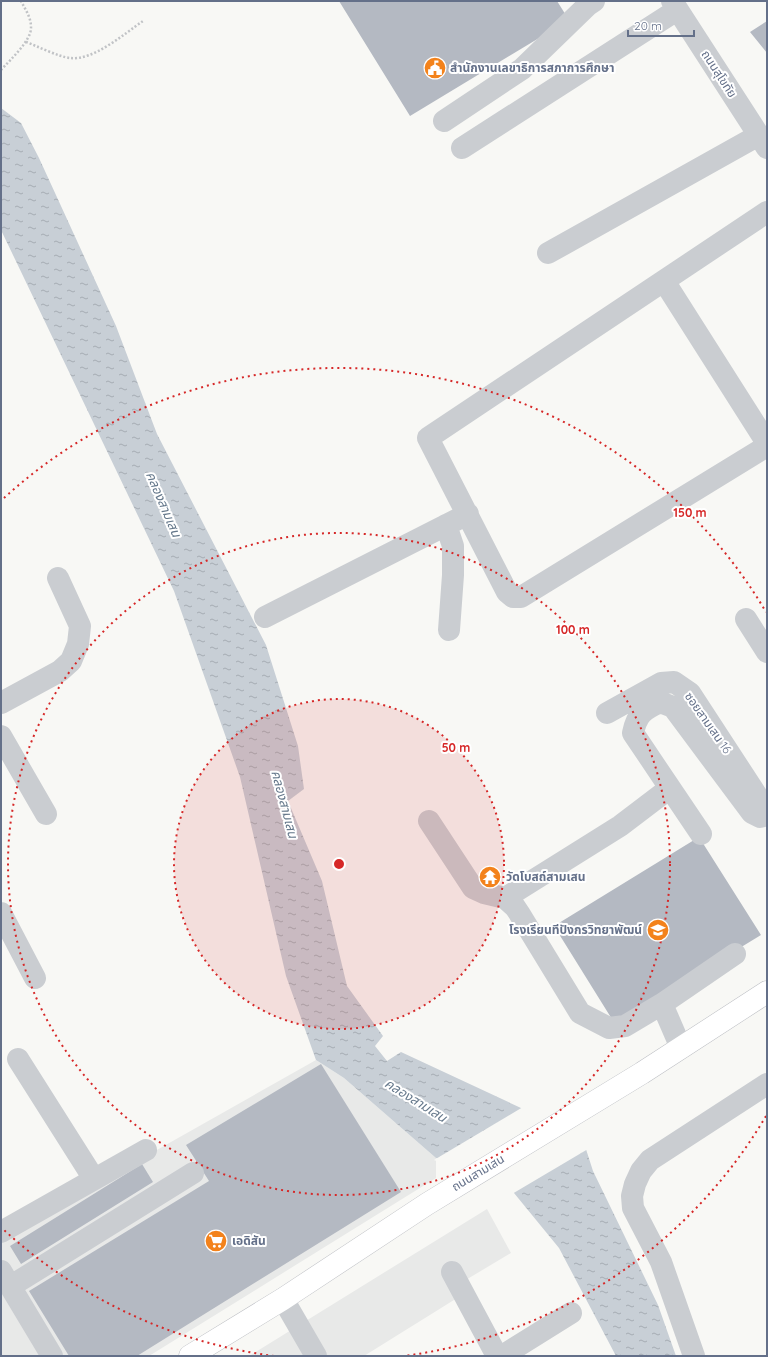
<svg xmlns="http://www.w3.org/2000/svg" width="768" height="1357" font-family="Quicksand,'Noto Sans Thai',sans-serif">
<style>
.built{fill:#e8e9e8}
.water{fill:url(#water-ripples)}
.pier{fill:#f8f8f5}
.building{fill:#b4b9c2}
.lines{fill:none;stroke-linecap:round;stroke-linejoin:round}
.major-casing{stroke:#bdbfc4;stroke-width:23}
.path{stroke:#c1c3c6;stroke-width:2.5;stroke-dasharray:2 2;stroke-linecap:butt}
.minor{stroke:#cacdd1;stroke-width:22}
.major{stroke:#fff;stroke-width:22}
.ring{fill:none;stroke:#d62828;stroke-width:2;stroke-dasharray:2 4}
.labels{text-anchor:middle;stroke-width:4;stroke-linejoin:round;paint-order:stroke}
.poi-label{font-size:12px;font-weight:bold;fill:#647089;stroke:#fff;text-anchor:start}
.street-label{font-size:12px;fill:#647089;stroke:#fff}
.water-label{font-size:13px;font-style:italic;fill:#65788b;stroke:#fff}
.centre{fill:#d62828;stroke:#fff;stroke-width:2}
.ring-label{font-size:12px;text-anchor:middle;font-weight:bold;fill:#d62828;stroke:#fff;stroke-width:4;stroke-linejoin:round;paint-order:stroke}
</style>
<defs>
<pattern id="water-ripples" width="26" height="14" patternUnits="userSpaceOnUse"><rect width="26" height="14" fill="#c8cfd6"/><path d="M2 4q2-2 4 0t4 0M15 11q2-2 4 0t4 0" fill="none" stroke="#a6acb3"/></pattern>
</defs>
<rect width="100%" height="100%" fill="#f8f8f5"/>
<path class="built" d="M316,1060l28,18 92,80v20l-287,178h-148v-118z
M487,1209l24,44 -47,28 6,9 -106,66h-115z"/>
<path class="water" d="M1,108l20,15 18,35 77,168 41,108 109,211 32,101 6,43 -16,12 34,80 25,105 36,50 -8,10 12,15 14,-9 120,56 63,35 9,28 65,134 18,51h-60l-57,-108 -45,-55 -78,-35 -92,-80 -28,-18 -30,-84 -46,-199 -66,-186 -173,-361z"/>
<path class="pier" d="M523,1107l62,34 3,8 -76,45 -78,-34z"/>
<path class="building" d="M339,1h218l12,19 -159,96z
M767,21v32l-17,-21z
M699,837l62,98 -146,89 -61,-98z
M321,1064l80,128 -264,164h-68l-40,-65 180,-110 -23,-36z
M142,1164l11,18 -132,82 -11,-18z"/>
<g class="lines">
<g class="major-casing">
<path id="major" d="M190,1356l93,-57 144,-95 215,-131 125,-81"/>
</g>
<path class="path" d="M26,42c11,4 33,15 44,16 23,3 54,-24 73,-37
M1,70c9,-10 31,-30 30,-43 0,-10 -6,-18 -10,-26"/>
<path class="minor" d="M672,1l95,147
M444,121l78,-52 66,-64 6,-4
M462,148l215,-138
M767,212l-339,226 79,154 6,5h8l246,-151
M548,253l211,-118
M664,281l103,162
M446,525l7,21v29l-4,55
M265,617l203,-103
M746,619l21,33
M1,703l59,-32 11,-10 7,-17 2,-18 -22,-48
M607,713l54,-30 13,-1 16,11 77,118
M1,736l45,78
M670,788l31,46
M429,821l44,67 11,5 21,5 10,9 4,6 61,100 29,15 16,-2 37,-22 19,44
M505,898l115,-72 50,-38 -37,-55c4,-19 10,-23 27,-31l13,5 79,106 8,4 7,-2
M1,913l34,65
M662,1004l73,-50
M18,1059l76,120
M1,1232l145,-82
M1,1271l51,85
M452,1272l45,84
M11,1286l182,-113
M283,1299l33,57
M502,1356l69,-43
M694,1356l-33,-94 -28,-54 -1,-12 3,-12 6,-13 9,-11 117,-76"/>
<use href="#major" class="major"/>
</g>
<circle cx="339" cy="864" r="165" fill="#d62828" fill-opacity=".12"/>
<g class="ring">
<circle cx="339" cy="864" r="165"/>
<circle cx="339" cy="864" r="331"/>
<path d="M766 1116A496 496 0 0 1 404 1356M274 1356A496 496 0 0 1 4 1230M4 498A496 496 0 0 1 766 612"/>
</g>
<defs>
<g id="civic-disc" transform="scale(1.15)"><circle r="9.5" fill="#f3821b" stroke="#fff"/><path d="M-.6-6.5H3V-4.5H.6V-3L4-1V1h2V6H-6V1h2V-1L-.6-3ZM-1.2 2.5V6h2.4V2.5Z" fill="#fff"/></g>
<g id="temple-disc" transform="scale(1.15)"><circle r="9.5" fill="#f3821b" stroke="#fff"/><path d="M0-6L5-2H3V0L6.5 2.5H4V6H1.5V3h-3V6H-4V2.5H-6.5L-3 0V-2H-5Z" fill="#fff"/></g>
<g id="school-disc" transform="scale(1.15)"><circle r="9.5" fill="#f3821b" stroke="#fff"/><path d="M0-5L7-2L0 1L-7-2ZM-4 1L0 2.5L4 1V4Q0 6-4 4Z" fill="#fff"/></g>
<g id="supermarket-disc" transform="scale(1.15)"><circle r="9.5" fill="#f3821b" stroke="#fff"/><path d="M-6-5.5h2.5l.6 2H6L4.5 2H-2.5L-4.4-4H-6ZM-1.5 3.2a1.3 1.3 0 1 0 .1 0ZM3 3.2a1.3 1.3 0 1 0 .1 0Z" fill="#fff"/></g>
</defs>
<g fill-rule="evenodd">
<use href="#civic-disc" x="435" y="68"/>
<use href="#temple-disc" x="490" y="877"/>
<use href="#school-disc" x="658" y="930"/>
<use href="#supermarket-disc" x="216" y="1241"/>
</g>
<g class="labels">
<g class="poi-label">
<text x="450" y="72">สำนักงานเลขาธิการสภาการศึกษา</text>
<text x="506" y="881">วัดโบสถ์สามเสน</text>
<text x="642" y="934" text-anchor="end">โรงเรียนทีปังกรวิทยาพัฒน์</text>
<text x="232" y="1245">เอดิสัน</text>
</g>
<g class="street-label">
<text transform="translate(719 74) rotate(57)" y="4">ถนนสุโขทัย</text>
<text transform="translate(708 723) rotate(55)" y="4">ซอยสามเสน 16</text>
<text transform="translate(478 1173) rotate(-31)" y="4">ถนนสามเสน</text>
</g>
<g class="water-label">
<text transform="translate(164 504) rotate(67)" y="5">คลองสามเสน</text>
<text transform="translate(285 804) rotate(75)" y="5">คลองสามเสน</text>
<text transform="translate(416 1100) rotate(32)" y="5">คลองสามเสน</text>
</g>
</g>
<circle cx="339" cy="864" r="6" class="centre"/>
<g class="ring-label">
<text x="690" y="517">150 m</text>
<text x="573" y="634">100 m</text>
<text x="456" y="752">50 m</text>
</g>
<rect width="768" height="1357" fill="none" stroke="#647089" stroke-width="4"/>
<path d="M628 30v6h66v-6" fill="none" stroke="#647089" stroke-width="2"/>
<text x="634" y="30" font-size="12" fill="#647089" stroke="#ffffff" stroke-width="3" paint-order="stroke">20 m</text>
</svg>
